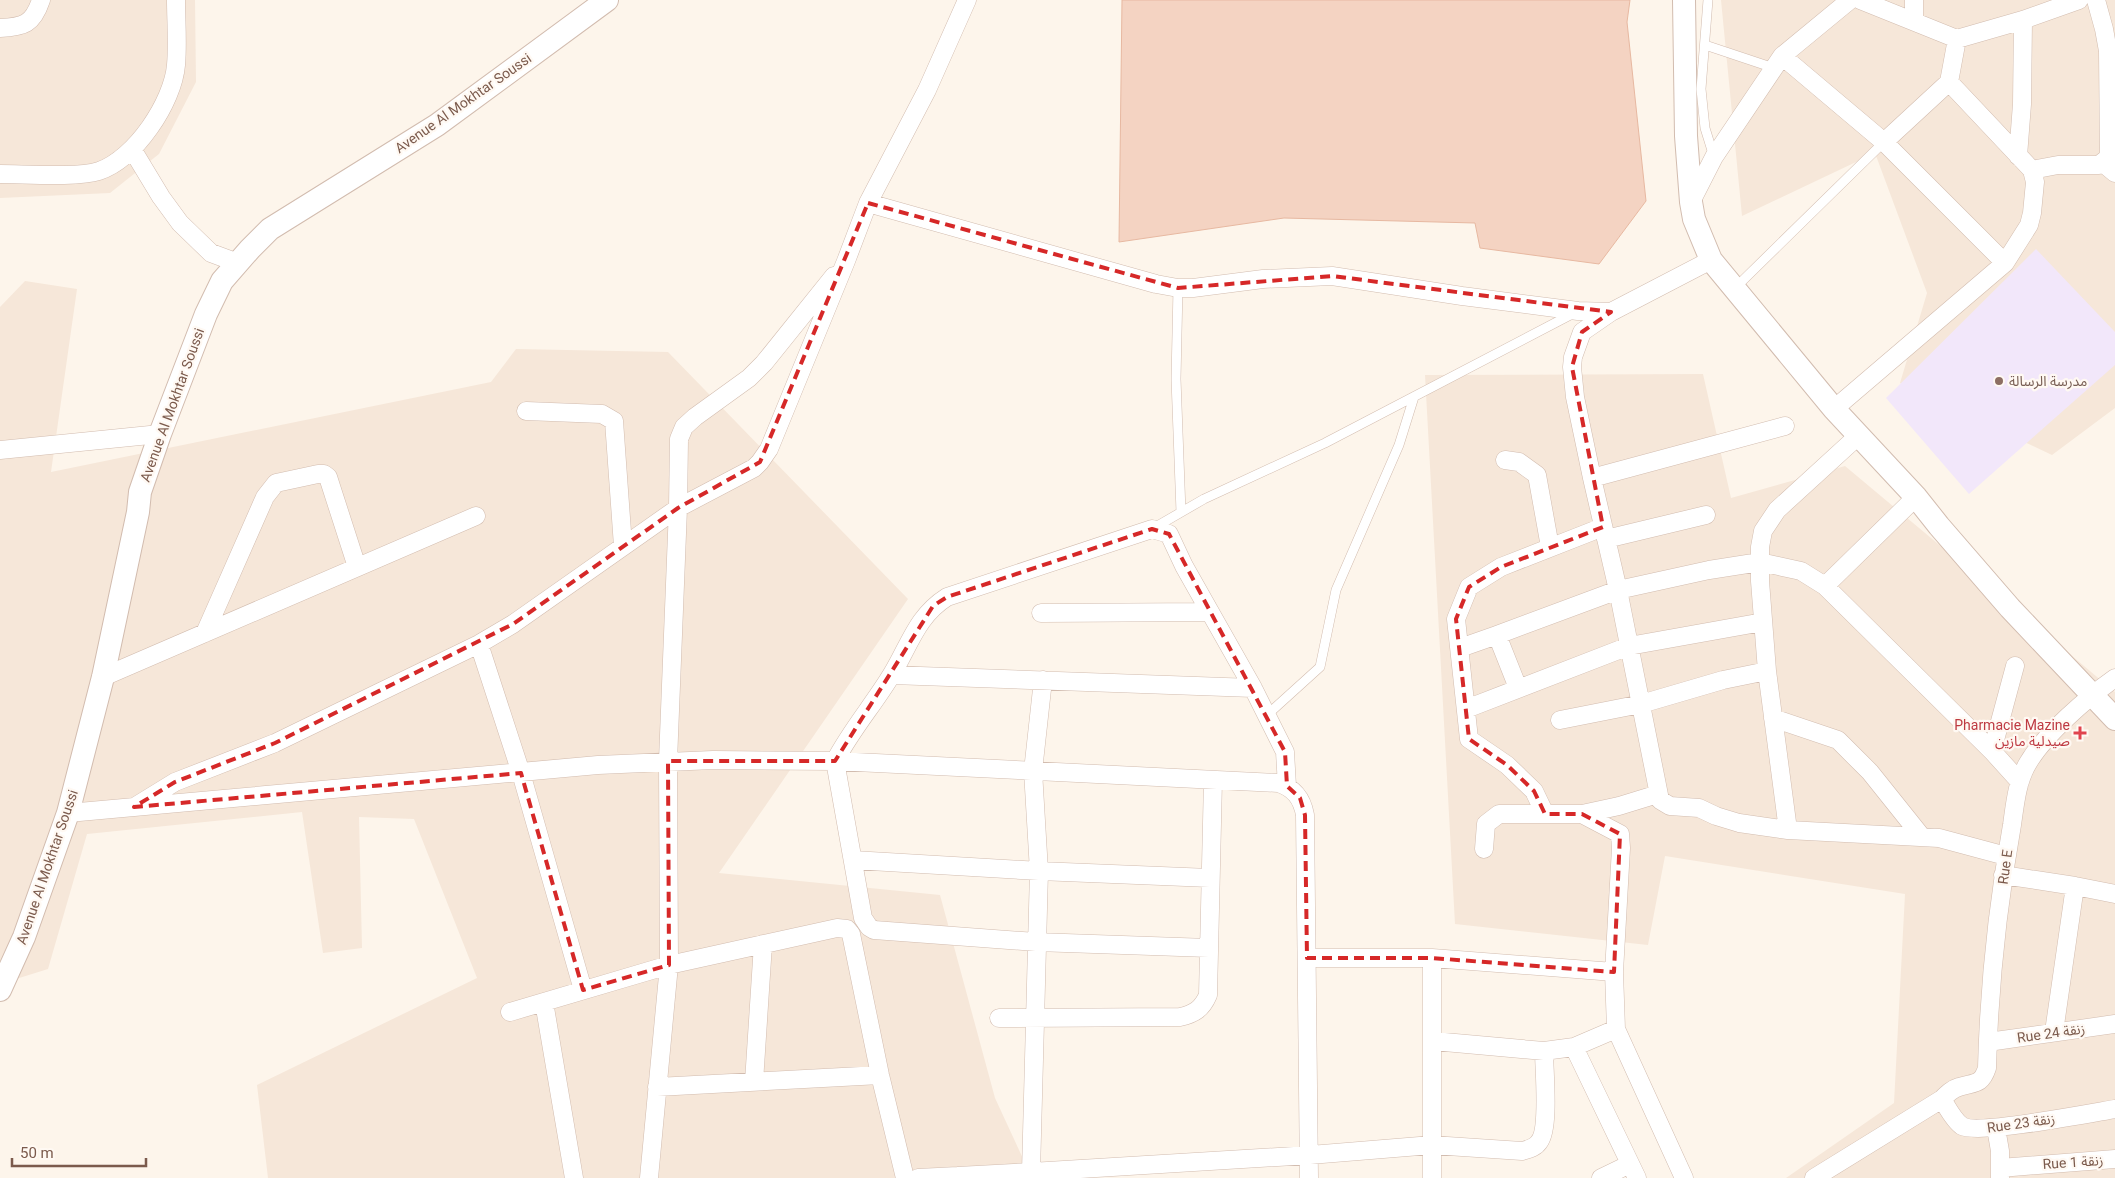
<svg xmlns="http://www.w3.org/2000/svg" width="2115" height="1178" font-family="Roboto,'Noto Sans Arabic',sans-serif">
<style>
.residential{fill:#f6e7d9}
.education{fill:#f2e7fa}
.building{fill:#f4d3c2;stroke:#e7b8a1}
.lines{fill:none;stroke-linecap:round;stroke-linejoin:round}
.service-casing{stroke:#d2bcaf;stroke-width:10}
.minor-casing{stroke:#d2bcaf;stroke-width:19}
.tertiary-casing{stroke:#d2bcaf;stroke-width:24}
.service{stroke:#fff;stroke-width:9}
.minor{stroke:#fff;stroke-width:18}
.tertiary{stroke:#fff;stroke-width:22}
.marked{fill:none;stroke:#d62828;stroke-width:4;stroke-dasharray:10 6;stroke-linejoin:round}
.education-dot{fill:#8d6e63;stroke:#fff9f3;stroke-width:2}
.health-dot{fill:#e0444e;stroke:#fff9f3;stroke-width:2}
.labels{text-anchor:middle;stroke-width:4.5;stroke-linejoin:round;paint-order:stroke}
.street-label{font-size:14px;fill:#7b5a4c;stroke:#fff9f3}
.education-label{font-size:14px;fill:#785e54;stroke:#fff9f3;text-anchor:start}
.health-label{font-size:14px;fill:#be3a42;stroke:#fff9f3;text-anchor:end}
</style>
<rect width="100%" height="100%" fill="#fdf5eb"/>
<path class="residential" d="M0,0h195l1,82 -37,72 -49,39 -110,5z
M1721,0h394v408l-63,47 -152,-72 27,-90 -52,-140 -133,63z
M25,281l52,8 -26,183 440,-90 25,-33 152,3 240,247 -189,274 221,22 55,203 37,80h-764l-11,-93 220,-107 -63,-159 -55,-2 3,131 -39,5 -21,-141 -215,22 -39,135 -48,15v-677z
M1703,374l28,124 114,-32 270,226v486h-329l108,-75 11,-209 -240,-38 -17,89 -193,-21 -30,-549z"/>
<path class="education" d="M2036,249l79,83v33l-146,129 -83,-96z"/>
<path class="building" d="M1122,0h508l-3,22 19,179 -47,63 -119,-16 -5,-25 -191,-5 -165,24z"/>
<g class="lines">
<g class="service-casing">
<path id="service" d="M1708,0l-7,89 4,39 9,29
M1705,45l69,23
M1178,288l-2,91 5,133
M1735,288l149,-146
M1152,529l52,-30 121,-56 249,-130
M1267,715l53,-48 16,-77 63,-145 15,-48"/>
</g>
<g class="minor-casing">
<path id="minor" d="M1860,0l97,39 66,-19 56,-20
M1914,20v-20
M0,28c24,-1 33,-4 41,-28
M1782,56l102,86 121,121
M1884,142l65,-60
M132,149l29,48 19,26 31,30 27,10
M2018,156l4,-52 1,-84
M2103,163l12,10
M2032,170l26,-5h41l10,-8 -1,-106 -4,-22 -8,-29
M0,174c25,0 77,4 99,-3 36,-12 74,-69 77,-106 2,-22 0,-44 0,-65
M1691,202l23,-45 68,-101 68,-56
M868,203l288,81 22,4h15l70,-9 69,-3 130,20 116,15 33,1 100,-52
M1611,312l-29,20 -9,25 -1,10 3,30 17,81 26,112 42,210 10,6 29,2 17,8 23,7 49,7 151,8 67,18
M1834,409l171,-146 24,-38 3,-12 3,-31 -3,-12 -83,-88 8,-43
M526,411l76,3 12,7 9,125
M0,450l160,-16
M1505,460l14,2 18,13 13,72
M1592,478l193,-52
M1606,539l100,-24
M1825,586l91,-89
M1041,613l169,-1
M205,633l60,-136 11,-14 42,-9h6l4,3 29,90
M479,644l42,129 62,217
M1460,648l37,-13
M892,675l361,13
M103,677l373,-161
M1043,680l-10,91 6,100 -8,301 279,-17 122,-10 90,6c7,-2 13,-3 17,-9 11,-13 5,-72 5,-91
M1518,688l-21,-53 121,-45 91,-20 51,-8 41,9 24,15 167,165 28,31
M1466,709l163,-63 134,-24
M1773,718l65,22 32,32 52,65
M1560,720l81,-16 82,-24 44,-9
M1992,751l23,-85
M136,806l39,-24 100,-39 204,-99 34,-20 165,-116 76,-40 6,-6 9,-13 77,-188 22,-58 59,-113 40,-90
M68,813l530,-48 115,-5 122,1 443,22c16,5 24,15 27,32l4,363
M1545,814l-11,-23 -27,-26 -38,-26 -13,-120 13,-32 32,-20 102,-40
M1582,814l38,20 1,14 -7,124
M1788,830l-21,-159 -7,-90v-34l3,-16 14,-21 81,-74
M1484,849l2,-25 13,-10h83l37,-8 39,-12
M853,860l186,11 171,7
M2003,875l72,11 40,8
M1209,948l-173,-6 -162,-12 -5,-3 -6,-9 -28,-157c16,-31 39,-57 57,-87 18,-30 25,-58 55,-77l205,-68 17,5 15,32 69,122 32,64 2,34
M1307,958h125l182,14 2,57 68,149
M1432,958v220
M544,1002l30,176
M510,1012l159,-47 168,-37 10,1 4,5 29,141 25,103
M999,1018l181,-1c14,-3 22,-8 28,-22l5,-215
M2054,1032l21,-146
M1433,1041l111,10 30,-4 42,-18
M1988,1042l127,-18
M1574,1047l63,131
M754,1082l9,-138
M657,1087l223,-12
M1942,1099c5,8 12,22 20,27 15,9 129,-13 153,-17
M1996,1128l4,23v27
M2000,1168l115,-9
M958,1176l73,-4
M649,1178l20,-213 -1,-204 10,-253 1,-69 5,-12 11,-10 54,-39 15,-15 70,-87
M918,1178l40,-2 -1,2
M1601,1178l29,-14
M1814,1178l128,-79c5,-5 10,-10 17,-12 15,-5 22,-1 28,-19 2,-79 11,-165 25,-243 3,-21 5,-44 16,-62 17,-29 60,-66 87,-85"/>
</g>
<g class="tertiary-casing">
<path id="tertiary" d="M1684,0l2,136 5,66 3,17 17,41 123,149 82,88 23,29 71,82 105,111
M0,990l24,-53 44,-124 35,-136 35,-165 2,-20 20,-58 46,-120 16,-33 28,-32 20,-20 167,-104 170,-125"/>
</g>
<use href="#service" class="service"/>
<use href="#minor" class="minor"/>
<use href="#tertiary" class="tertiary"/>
</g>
<path class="marked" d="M868,203l310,85 154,-12 279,36 -29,20 -10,35 31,160 -102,40 -32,20 -13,32 13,120 38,26 27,26 11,23h37l38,20 -6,138 -182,-14h-125l-2,-143 -5,-17 -13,-12 -2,-34 -116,-218 -17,-5 -205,68 -14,9 -98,155h-167l1,204 -86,25 -62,-217 -387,34 41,-25 100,-39 238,-119 165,-116 82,-46z"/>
<circle class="education-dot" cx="1999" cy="381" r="5"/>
<path class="health-dot" d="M2077.5 725.5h5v5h5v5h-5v5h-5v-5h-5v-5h5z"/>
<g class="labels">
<g class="street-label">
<text transform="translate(463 103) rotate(-35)" y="5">Avenue Al Mokhtar Soussi</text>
<text transform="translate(172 405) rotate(-70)" y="5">Avenue Al Mokhtar Soussi</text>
<text transform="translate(47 867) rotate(-71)" y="5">Avenue Al Mokhtar Soussi</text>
<text transform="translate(2005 867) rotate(-82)" y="5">Rue E</text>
<text transform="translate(2051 1033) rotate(-8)" y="5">Rue 24 زنقة</text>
<text transform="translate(2021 1123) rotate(-8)" y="5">Rue 23 زنقة</text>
<text transform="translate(2073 1162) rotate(-4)" y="5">Rue 1 زنقة</text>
</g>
<g class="education-label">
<text x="2009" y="386">مدرسة الرسالة</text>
</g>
<g class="health-label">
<text x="2070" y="730">Pharmacie Mazine<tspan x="2070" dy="16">صيدلية مازين</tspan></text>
</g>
</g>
<path d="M12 1158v8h134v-8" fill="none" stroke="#7b5a4c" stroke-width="2.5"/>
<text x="20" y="1158" font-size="15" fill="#7b5a4c" stroke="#fff9f3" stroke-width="4" paint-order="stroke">50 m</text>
</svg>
